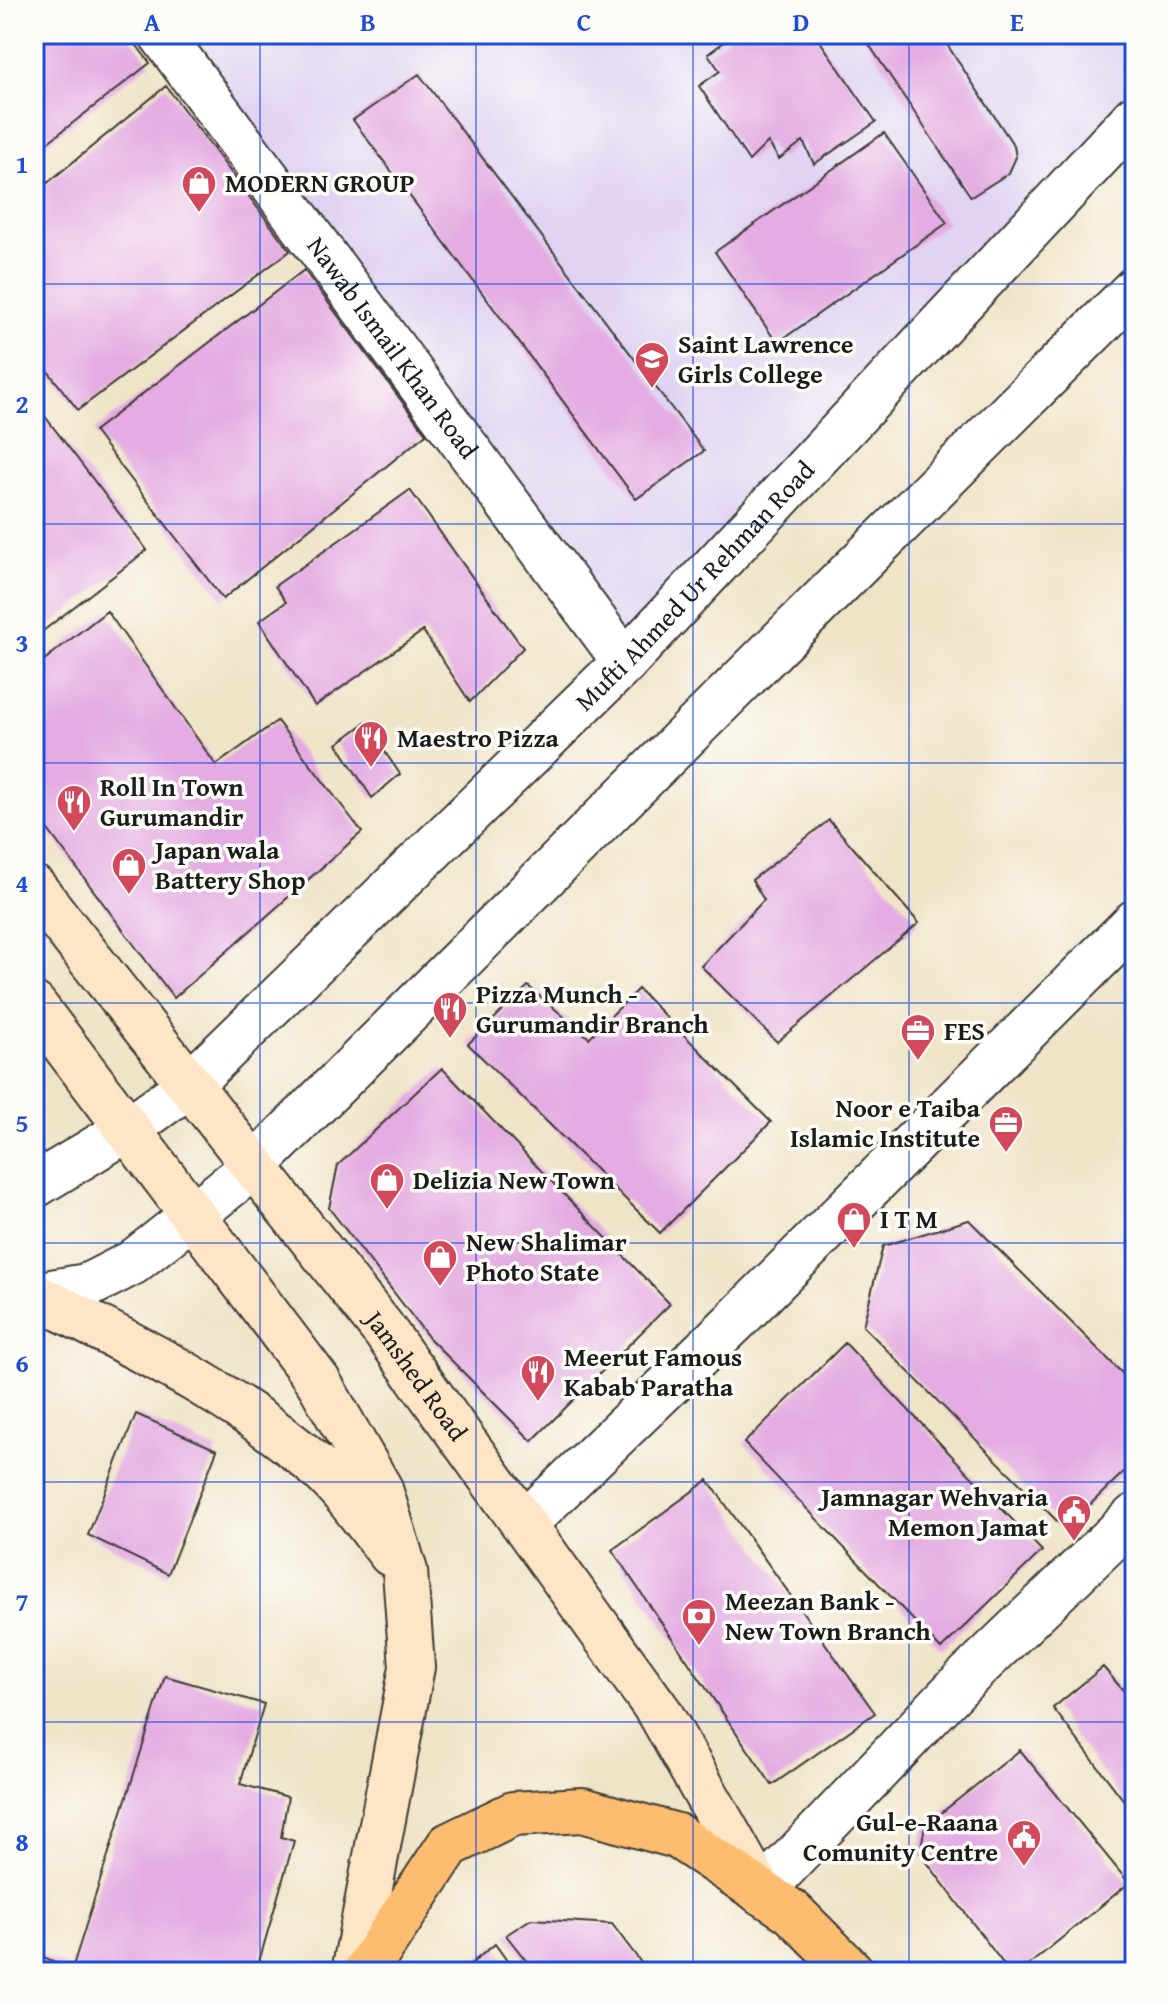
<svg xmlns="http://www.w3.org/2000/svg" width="1169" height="2006" font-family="'Gentium Book Plus',serif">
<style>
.built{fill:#e1d4f3}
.building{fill:#e4ace2}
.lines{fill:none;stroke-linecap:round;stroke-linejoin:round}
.minor-casing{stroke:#3c3a36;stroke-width:48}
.tertiary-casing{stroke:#3c3a36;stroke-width:48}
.secondary-casing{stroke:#3c3a36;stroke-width:48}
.trunk-casing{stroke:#3c3a36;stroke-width:48}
.minor{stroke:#fff;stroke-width:44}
.tertiary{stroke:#fff;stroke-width:44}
.secondary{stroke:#fee5c5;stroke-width:44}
.trunk{stroke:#fcbd6f;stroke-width:44}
.grid{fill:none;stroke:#1d4ed8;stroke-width:2;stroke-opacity:0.55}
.labels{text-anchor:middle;stroke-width:7;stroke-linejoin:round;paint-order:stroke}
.poi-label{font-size:26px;font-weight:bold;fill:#1c1c1c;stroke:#fdfcf7;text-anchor:start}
.street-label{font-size:26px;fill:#1c1c1c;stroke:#fdfcf7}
.neatline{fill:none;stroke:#1d4ed8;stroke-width:3}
.grid-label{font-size:26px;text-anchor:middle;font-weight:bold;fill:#1d4ed8}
</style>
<rect width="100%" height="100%" fill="#fdfcf7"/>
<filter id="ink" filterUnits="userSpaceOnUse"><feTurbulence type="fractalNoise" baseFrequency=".0125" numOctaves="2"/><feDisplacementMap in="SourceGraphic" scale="16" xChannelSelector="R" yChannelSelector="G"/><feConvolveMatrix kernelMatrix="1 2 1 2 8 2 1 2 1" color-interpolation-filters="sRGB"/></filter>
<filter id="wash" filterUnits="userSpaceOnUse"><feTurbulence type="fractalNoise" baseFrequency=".006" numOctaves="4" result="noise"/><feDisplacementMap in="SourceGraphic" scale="32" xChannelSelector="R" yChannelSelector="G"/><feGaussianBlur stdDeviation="1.8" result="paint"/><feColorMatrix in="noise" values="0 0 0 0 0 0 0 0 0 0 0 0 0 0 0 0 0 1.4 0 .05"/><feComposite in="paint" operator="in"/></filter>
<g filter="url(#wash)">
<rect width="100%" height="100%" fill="#f0e4c8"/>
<path class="built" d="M161,34h974v83l-510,545z"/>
<g id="blocks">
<path class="building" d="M34,34h94l22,29 -116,90z
M725,34h90l61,88 -62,42 -11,-23 -24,18 -11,-17 -19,19 -50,-75 21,-15 -12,-17 20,-15z
M862,34h78l74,112 2,11 -7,16 -38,24z
M419,74l285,377 -68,48 -283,-379z
M166,86l124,165 -212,159 -44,-57v-159z
M884,133l63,90 -170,120 -62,-91z
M304,270l122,164 -203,165 -129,-168z
M34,402l113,148 -113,88z
M410,490l113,158 -53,54 -47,-71 -108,75 -56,-85 27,-19 -11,-16z
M107,611l109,154 61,-44 85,111 -188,166 -140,-187v-143z
M365,723l35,51 -28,24 -35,-54z
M829,820l90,103 -142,119 -76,-76 63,-66 -12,-20z
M528,986l61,52 49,-49 133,133 -111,111 -192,-189z
M442,1068l228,236 -138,137 -103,-103 -100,-130 9,-43z
M969,1220l166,166v75l-70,68 -202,-203 20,-80z
M845,1343l197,208 -101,98 -197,-206z
M136,1414l81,36 -49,124 -80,-39z
M708,1480l167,233 -103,72 -160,-235z
M1103,1667l25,29 7,-6v125l-82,-107z
M165,1676l99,28 -24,80 48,13 -7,40 13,4 -38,131h-222v-19l38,16z
M1020,1750l109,133 -104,85 -20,-2 -85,-113 5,-27z
M531,1919l81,5 36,48h-113l-29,-37z
M495,1944l20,28h-54z"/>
</g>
</g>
<g filter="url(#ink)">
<use href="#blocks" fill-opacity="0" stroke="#3c3a36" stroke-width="2"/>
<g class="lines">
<g class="minor-casing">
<g id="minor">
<path id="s1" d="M161,34l464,628"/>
<path d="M34,1186l94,-57"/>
<path d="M34,1295l53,-9 45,-23 61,-48"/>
<path d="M524,1524l210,-202 401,-400"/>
<path d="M761,1892l203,-212 171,-164"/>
</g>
</g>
<g class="tertiary-casing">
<g id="tertiary">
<path id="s2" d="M128,1129l61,-44 436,-423 510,-545"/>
<path d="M193,1215l61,-49 881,-877"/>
</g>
</g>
<g class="secondary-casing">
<g id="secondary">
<path id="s3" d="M34,888l349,441 277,384 101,179"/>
<path d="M34,1005l284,376 62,108 25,82 7,96 -58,305"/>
<path d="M34,1295c100,51 202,99 286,174 26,23 49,58 71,85"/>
</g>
</g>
<g class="trunk-casing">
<path id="trunk" d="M365,1972l84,-127 64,-31 69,-4 95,26 115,76 60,60"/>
</g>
<use href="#minor" class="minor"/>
<use href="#tertiary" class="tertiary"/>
<use href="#secondary" class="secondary"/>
<use href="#trunk" class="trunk"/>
</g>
</g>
<path class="grid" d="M260,34v1938M476,34v1938M693,34v1938M909,34v1938M34,284h1101M34,524h1101M34,763h1101M34,1003h1101M34,1243h1101M34,1482h1101M34,1722h1101"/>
<defs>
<g id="shop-pin" transform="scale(1.8)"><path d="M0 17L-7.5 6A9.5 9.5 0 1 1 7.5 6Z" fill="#d1495b" stroke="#fdfcf7"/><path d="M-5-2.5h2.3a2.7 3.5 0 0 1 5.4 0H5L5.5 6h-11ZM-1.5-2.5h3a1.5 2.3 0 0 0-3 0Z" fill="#fff"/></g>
<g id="university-pin" transform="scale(1.8)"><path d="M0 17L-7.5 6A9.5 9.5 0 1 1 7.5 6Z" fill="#d1495b" stroke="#fdfcf7"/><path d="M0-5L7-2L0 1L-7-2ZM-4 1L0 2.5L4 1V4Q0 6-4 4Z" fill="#fff"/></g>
<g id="restaurant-pin" transform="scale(1.8)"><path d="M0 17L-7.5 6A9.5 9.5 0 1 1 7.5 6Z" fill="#d1495b" stroke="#fdfcf7"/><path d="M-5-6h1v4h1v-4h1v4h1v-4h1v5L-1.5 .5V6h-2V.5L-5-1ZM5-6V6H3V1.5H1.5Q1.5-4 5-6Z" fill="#fff"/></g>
<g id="office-pin" transform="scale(1.8)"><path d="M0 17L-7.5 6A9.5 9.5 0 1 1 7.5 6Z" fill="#d1495b" stroke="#fdfcf7"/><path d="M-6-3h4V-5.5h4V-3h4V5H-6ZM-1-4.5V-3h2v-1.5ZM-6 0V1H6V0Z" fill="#fff"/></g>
<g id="civic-pin" transform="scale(1.8)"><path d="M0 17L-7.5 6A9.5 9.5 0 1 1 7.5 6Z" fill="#d1495b" stroke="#fdfcf7"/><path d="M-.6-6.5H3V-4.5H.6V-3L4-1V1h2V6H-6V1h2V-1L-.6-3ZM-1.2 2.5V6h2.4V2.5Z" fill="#fff"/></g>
<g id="bank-pin" transform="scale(1.8)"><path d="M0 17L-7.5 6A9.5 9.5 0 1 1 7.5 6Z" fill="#d1495b" stroke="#fdfcf7"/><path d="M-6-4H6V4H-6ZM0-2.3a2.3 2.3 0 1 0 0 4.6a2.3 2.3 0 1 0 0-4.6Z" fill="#fff"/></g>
</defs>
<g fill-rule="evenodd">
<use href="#shop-pin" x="199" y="183"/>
<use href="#university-pin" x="652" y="359"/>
<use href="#restaurant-pin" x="371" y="738"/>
<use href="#restaurant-pin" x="74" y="802"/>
<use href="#shop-pin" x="129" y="865"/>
<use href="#restaurant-pin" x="450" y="1009"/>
<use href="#office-pin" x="918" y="1031"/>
<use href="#office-pin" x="1006" y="1123"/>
<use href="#shop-pin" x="387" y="1180"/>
<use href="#shop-pin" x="854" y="1219"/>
<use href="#shop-pin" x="440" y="1257"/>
<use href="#restaurant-pin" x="538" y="1372"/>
<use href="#civic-pin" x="1074" y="1512"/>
<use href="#bank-pin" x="699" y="1616"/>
<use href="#civic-pin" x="1024" y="1837"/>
</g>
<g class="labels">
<g class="poi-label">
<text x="225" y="192">MODERN GROUP</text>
<text x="678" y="353">Saint Lawrence<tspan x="678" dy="30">Girls College</tspan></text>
<text x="397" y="747">Maestro Pizza</text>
<text x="100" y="796">Roll In Town<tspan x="100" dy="30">Gurumandir</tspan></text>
<text x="155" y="859">Japan wala<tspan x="155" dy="30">Battery Shop</tspan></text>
<text x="476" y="1003">Pizza Munch -<tspan x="476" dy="30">Gurumandir Branch</tspan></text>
<text x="944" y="1040">FES</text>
<text x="980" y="1117" text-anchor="end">Noor e Taiba<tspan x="980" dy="30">Islamic Institute</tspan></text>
<text x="413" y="1189">Delizia New Town</text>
<text x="880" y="1228">I T M</text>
<text x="466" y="1251">New Shalimar<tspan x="466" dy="30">Photo State</tspan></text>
<text x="564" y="1366">Meerut Famous<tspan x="564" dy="30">Kabab Paratha</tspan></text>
<text x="1048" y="1506" text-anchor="end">Jamnagar Wehvaria<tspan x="1048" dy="30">Memon Jamat</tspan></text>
<text x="725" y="1610">Meezan Bank -<tspan x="725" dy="30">New Town Branch</tspan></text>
<text x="998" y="1831" text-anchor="end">Gul-e-Raana<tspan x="998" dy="30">Comunity Centre</tspan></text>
</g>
<g class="street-label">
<text dy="9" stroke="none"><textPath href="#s1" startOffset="390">Nawab Ismail Khan Road</textPath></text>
<text dy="9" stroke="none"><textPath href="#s2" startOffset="786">Mufti Ahmed Ur Rehman Road</textPath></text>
<text dy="9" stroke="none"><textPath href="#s3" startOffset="620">Jamshed Road</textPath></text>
</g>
</g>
<rect width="1169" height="2006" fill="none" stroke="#fdfcf7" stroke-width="88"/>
<rect x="44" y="44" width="1081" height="1918" class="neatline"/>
<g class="grid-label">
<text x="152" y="31">A</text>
<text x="368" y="31">B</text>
<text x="584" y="31">C</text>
<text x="801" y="31">D</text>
<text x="1017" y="31">E</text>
<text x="22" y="173">1</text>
<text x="22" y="413">2</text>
<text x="22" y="652">3</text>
<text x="22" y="892">4</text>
<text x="22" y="1132">5</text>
<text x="22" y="1372">6</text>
<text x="22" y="1611">7</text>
<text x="22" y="1851">8</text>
</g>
</svg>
